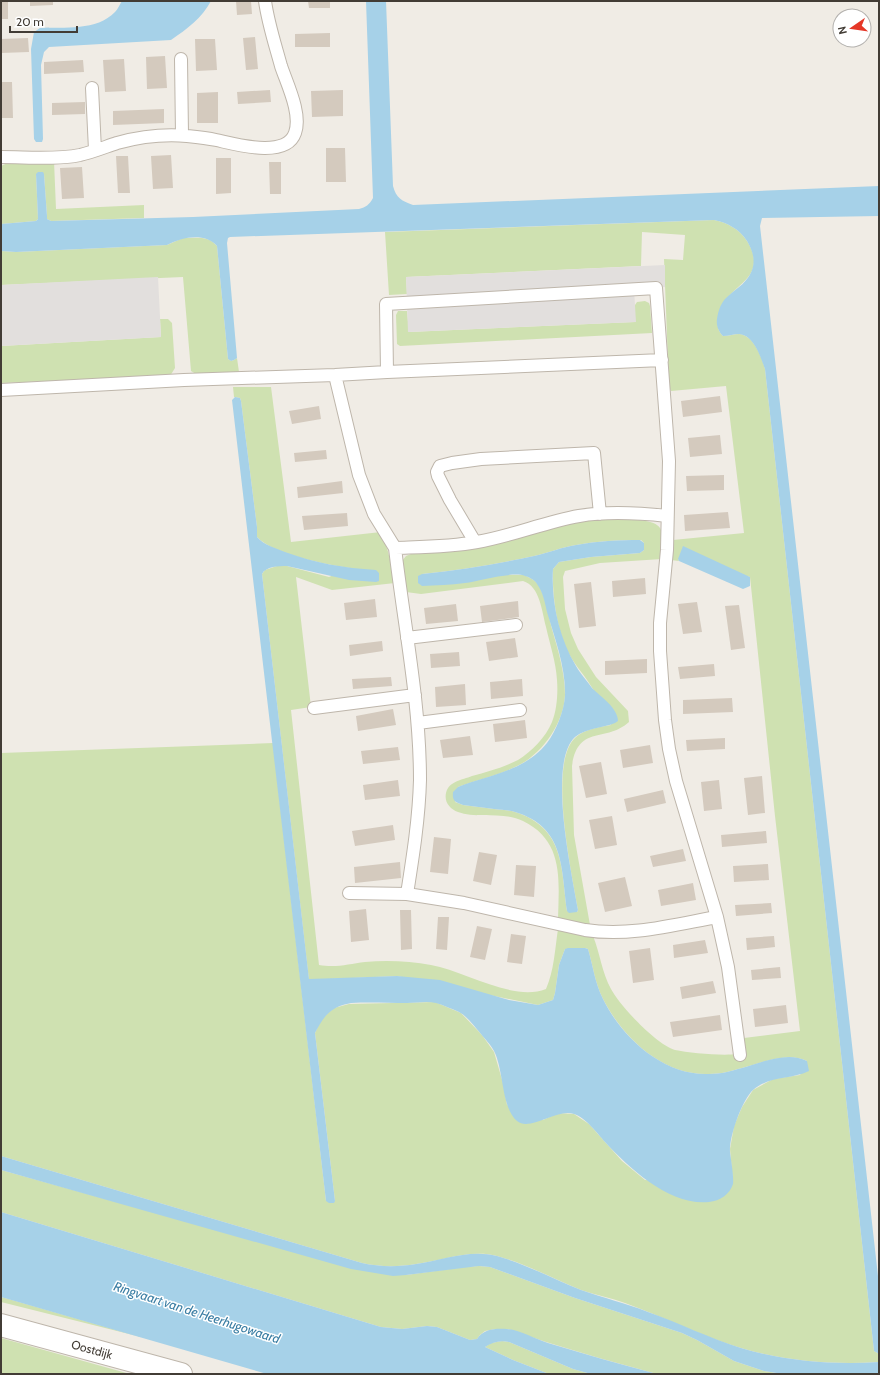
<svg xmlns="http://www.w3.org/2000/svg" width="880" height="1375" font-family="Cabin,sans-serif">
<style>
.green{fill:#cfe1b1;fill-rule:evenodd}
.parking{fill:#e2dfdd}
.water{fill:#a6d1e8}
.building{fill:#d4cabe}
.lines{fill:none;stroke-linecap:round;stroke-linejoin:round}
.lane-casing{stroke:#beb6ab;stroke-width:14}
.street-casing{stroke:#beb6ab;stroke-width:24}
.lane{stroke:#fff;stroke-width:12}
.street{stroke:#fff;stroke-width:22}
.labels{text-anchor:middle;stroke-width:3;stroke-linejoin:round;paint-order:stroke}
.street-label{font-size:12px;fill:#423c35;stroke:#fff}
.water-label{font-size:13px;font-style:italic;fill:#397da3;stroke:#fff}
</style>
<rect width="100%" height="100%" fill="#f0ece5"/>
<path class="green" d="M54,161l2,48 88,-4v13l-93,3 -4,-2v-3l-3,-42h-8l2,45 -2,2 -35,3v-58l9,-4z
M714,220c14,3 25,9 33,21 26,42 -28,44 -29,78 -1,7 0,12 5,17 6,0 11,-2 16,-2 15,1 23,24 26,35l109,982 5,3v8c-46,3 -94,-1 -138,-14 -40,-12 -77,-31 -116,-45 -14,-5 -29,-8 -44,-13 -27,-11 -55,-26 -84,-34 -27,-7 -55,5 -81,8 -18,3 -36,3 -54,-1l-361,-107v-403l272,-10 53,458h9l-20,-168 7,-15 12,-10 15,-4 86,-2 26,11 21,22 12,17 9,31 4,22 36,15 15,-7 16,1 15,10 33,37 23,19 88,3 -3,-34 4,-23 8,-19 11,-17 20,-11 27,-4 7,-14c-19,-10 -45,2 -65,7 -11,3 -21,6 -33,6 -46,2 -86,-36 -106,-75 -8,-16 -10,-33 -15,-50l-3,-1 -20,1 -6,16 -4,28 -2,7 -15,5 -141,-29 -88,4 -47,-406 3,-4 12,-4h10l42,11 21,-9c-22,-3 -78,-14 -93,-31v-10l-16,-126 -1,-3 -6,-1 -1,-10h38l20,155 90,-10c7,17 11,33 14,51l-63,7 -36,-13 15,130 -20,3 28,255c17,3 30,-1 46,-3 21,-2 45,-1 66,3 34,6 82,37 115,24 8,-18 9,-40 12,-60l35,7c7,17 9,37 18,53 9,17 46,56 64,61 14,3 48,6 62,4l7,-16 56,-7 -25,-215 -25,-239 -72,-18 1,2 -8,-1 2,-20 71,-7 -18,-147 -55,5 -2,-4 -5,-128 19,1 2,-25 -43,-3 -1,34 -235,11 1,17 -18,1 -4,-63z
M183,238c13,0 25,-3 34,8l11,113 3,2 3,-1 3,-2 2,14 -43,2 -5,-3 -8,-94 -182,8v-34l15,1 151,-7z
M645,301l4,2 1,3 2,27 -252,13 -3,-2 -1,-29 2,-4h9l2,21 226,-10v-17l2,-3z
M160,319h8l4,4 3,45 -5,8 -169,7v-37l160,-9z
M612,519c11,0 42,-1 48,9 5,8 2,22 2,31l-62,4 -35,8 -2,6 2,32 6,24 7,16 18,28 32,34 1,11c-23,21 -51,2 -57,44l2,69 16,90 -32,-6c1,-39 6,-78 -35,-98 -19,-10 -46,-2 -65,-9 -8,-3 -14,-10 -12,-19 3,-12 16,-13 26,-17 15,-4 32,-9 46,-16 13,-8 28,-23 34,-38 5,-12 6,-29 5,-42 -1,-18 -7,-35 -11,-53 -4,-15 -6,-41 -23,-46l-102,13 -15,-2 -4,-31 4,-5 5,-2 78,-9 84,-22 15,-3zM641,540l3,3v7l-4,3 -49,4 -32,5 -6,7c-1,24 3,56 13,79 6,14 17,25 25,38 8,12 13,26 20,39 -11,2 -26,4 -35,12 -29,24 -4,138 2,173l-1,2 -10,-1c-6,-43 -2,-83 -52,-99 -6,-2 -14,-2 -21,-3 -10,-1 -21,-3 -31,-4l-8,-3 3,-15c21,-8 44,-12 63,-23 23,-13 43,-42 44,-69 0,-22 -7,-45 -13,-66 -3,-12 -7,-36 -15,-46 -4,-4 -9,-6 -13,-8l-102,-1c38,-4 75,-10 112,-18 14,-3 28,-9 42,-11 21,-4 43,-5 65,-5z
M1,1170l137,38 268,67 58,-8 15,-1 11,1 85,31 107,35 15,7 37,21 30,10 19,3h-126l-58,-16 -53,-16 -38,-13h-13l-10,2 -5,4 -3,4 -7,1 -33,-13 -10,-1 -25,3 -21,-2 -380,-115z
M1,1297l11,3 129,37 -140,-35z
M1,1338l129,36h-129z
M502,1341l7,1 64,27 18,5h-42l-36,-14 -28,-13 6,-4z"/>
<path class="parking" d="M665,265v22l-31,2 2,33 -228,10 -2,-55z
M158,277l3,60 -160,9v-61z"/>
<path class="water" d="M122,1h89c-9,17 -24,28 -40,39l-122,7 -5,5 -3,13 2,74 -1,3h-6l-2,-3 -3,-90 3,-17 6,-4c24,-1 57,3 75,-16 3,-3 5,-8 7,-11z
M366,1h20l7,185c3,12 9,15 20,19l466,-19v30l-117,2 -2,8 119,1059v69l-5,-3 -109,-982c-4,-11 -11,-34 -26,-35 -5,0 -10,2 -16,2 -4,-4 -7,-10 -6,-17 1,-7 3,-14 8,-20 4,-4 9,-8 14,-12 16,-13 19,-28 8,-46 -8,-12 -19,-18 -33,-21l-484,17 -2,1 -1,5 10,115 -3,2 -3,1 -3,-2 -11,-113c-12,-14 -35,-9 -50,-1l-151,7 -15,-1v-27l35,-3 2,-2 -2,-45 2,-2h5l1,2 3,42v3l4,2 142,-4 166,-8c7,-2 10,-4 14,-11z
M235,397l5,1 1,3 16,126v10c7,8 18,11 28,15 30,11 59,16 91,18l3,3v8l-3,1 -27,-2 -62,-14c-8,0 -21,0 -25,8l47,405 88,-3 43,4 69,20 29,5 15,-5 2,-7 4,-28 6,-16 3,-1h17l3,1c5,17 7,34 15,50 19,39 61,77 106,75 12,0 22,-3 33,-6 20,-6 46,-17 65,-7l2,10c-19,9 -38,4 -56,19 -11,10 -24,47 -23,62 1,7 4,26 3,32 -3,10 -13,17 -24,18 -39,4 -79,-33 -104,-60 -7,-8 -20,-25 -31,-28 -17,-6 -44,18 -57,7 -16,-14 -13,-51 -23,-70 -3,-6 -9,-12 -13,-17 -6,-7 -14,-18 -22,-22 -7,-3 -16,-7 -23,-9 -9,-2 -20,0 -29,0 -18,0 -38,-1 -56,0 -5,1 -13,3 -17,6 -10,6 -14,15 -19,24l20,168 -1,2h-5l-3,-2 -94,-801z
M640,540l4,3v7l-4,3 -49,4 -32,5 -6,7c-2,32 6,69 23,97 4,7 11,15 16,22 9,9 26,20 26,33l-3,2c-12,5 -29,5 -40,14 -28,26 -3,137 3,173l-1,2 -8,1 -2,-2c-6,-43 -2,-84 -52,-99 -6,-2 -14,-2 -21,-3 -10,-1 -21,-3 -31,-4 -8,-3 -11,-4 -10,-13l5,-5c31,-12 67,-16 89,-44 9,-12 17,-32 18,-47 1,-28 -10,-57 -18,-84 -2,-9 -4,-20 -10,-28 -2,-4 -8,-7 -12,-8 -12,-5 -46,5 -60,7 -14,2 -29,2 -43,3l-4,-3v-7l4,-2c38,-4 75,-10 112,-18 14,-3 28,-9 42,-11 21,-4 43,-5 64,-5z
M683,546l67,31v9l-7,3 -64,-28 -1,-2z
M1,1156l361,107c18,4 36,4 54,1 26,-4 54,-15 81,-8 29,8 56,23 84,34 22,8 45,13 67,22 31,11 61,26 93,36 44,13 92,17 138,14v12h-96l-19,-3 -30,-10 -37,-21 -15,-7 -107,-35 -85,-31 -11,-1 -73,9 -13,1 -42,-7 -350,-99z
M1,1212l380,115 21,2 25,-3 10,1 33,13 7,-1c6,-10 19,-11 30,-10 13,1 28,10 41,14 36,11 72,21 109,31h-66l-18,-5 -64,-27c-9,-2 -16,0 -24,5l28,13 36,14h-282l-266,-77z"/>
<path class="building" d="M1,1h7v18h-7z
M30,1h23v4l-23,1z
M236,1h15l1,13 -15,1z
M308,1h22v7h-21z
M330,33v14h-35v-13z
M255,37l3,32 -12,1 -3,-32z
M28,38l1,14 -28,1v-14z
M195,39h20l2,31 -21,1z
M165,56l2,32 -20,1 -1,-32z
M124,59l2,32 -21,1 -2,-32z
M83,60l1,12 -40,2v-12z
M1,82h11l1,36h-12z
M270,90l1,12 -33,2 -1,-12z
M343,90v26l-31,1 -1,-26z
M218,92v31h-21v-30z
M85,102v12l-33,1v-12z
M164,109v14l-51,2v-14z
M326,148h19l1,34h-20z
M171,155l2,33 -20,1 -2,-33z
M116,156h12l2,37h-12z
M216,158h15v35l-15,1z
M269,162h12v32h-11z
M82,167l2,31 -22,1 -2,-31z
M720,396l2,16 -39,5 -2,-16z
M319,406l2,13 -29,5 -3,-13z
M720,435l2,19 -32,3 -2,-19z
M326,450l1,9 -32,3 -1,-9z
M724,475v15l-37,1 -1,-15z
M342,481l1,12 -45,5 -1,-11z
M728,512l2,16 -45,3 -1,-16z
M347,513l1,13 -44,4 -2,-14z
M645,578l1,16 -33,3 -1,-16z
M591,582l5,44 -17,2 -5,-44z
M375,599l2,18 -31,3 -2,-17z
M518,601l1,16 -37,5 -2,-16z
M697,602l5,30 -19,2 -5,-30z
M456,604l2,17 -32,3 -2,-16z
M739,605l6,43 -14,2 -6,-44z
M515,638l3,19 -29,4 -3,-19z
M382,641l1,10 -33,5 -1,-11z
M459,652l1,14 -29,2 -1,-14z
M647,659v14l-42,2v-14z
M714,664l1,12 -35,3 -2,-12z
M391,677l1,9 -39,3 -1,-10z
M522,679l1,17 -32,3 -1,-17z
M465,684l1,21 -30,2 -1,-20z
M732,698l1,14 -50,2v-14z
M393,709l3,16 -38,6 -2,-15z
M525,720l2,18 -32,4 -2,-18z
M470,736l3,19 -30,3 -3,-18z
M725,738v11l-38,2 -1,-11z
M650,745l3,18 -30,5 -3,-18z
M398,747l2,13 -37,4 -2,-13z
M601,762l6,32 -21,4 -7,-32z
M762,776l3,37 -17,2 -4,-37z
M398,780l2,16 -35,4 -2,-15z
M719,780l3,29 -18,2 -3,-29z
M663,790l3,13 -39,9 -3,-13z
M612,816l5,29 -22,4 -6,-29z
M393,825l2,15 -40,6 -3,-15z
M766,831l1,12 -45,4 -1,-12z
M434,837l17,2 -3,35 -18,-2z
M683,849l3,12 -33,6 -3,-11z
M479,852l18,3 -6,30 -18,-4z
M400,862l1,16 -46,5 -1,-16z
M768,864l1,16 -35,2 -1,-16z
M516,865l20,1 -2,31 -20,-2z
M625,877l7,29 -27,6 -7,-29z
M693,883l3,17 -35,6 -3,-16z
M771,903l1,10 -36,3 -1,-11z
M366,909l3,31 -18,2 -2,-31z
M400,910h11l1,39 -11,1z
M438,917h11l-2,33 -11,-1z
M477,926l15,3 -7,31 -15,-3z
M511,934l15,2 -4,28 -15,-2z
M774,936l1,11 -28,3 -1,-12z
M705,940l3,13 -34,5 -1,-13z
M650,948l4,32 -21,3 -4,-32z
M780,967l1,11 -29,2 -1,-10z
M713,981l3,12 -34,6 -2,-12z
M786,1005l2,18 -33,4 -2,-18z
M720,1015l2,15 -49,7 -3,-15z"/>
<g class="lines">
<g class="lane-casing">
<path id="lane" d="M181,59l1,76
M92,88l3,62
M1,157c26,0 54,3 79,-2 13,-3 25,-8 37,-12 22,-6 47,-9 70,-7 10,1 20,2 29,4 19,4 70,19 79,-7 7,-19 -8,-49 -14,-67 -6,-22 -13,-43 -16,-65
M387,372l-1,-68 270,-16 13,173 -2,89 -7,73v28l5,69 4,29 7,32 41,136 11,50 12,88
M335,375l24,100 15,39 21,34c27,-1 55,-1 82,-6 35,-6 68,-20 102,-26 29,-5 60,-3 88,0
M1,390l183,-10 151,-5 52,-3 275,-12
M475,542l-25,-42 -12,-24 -1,-4 3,-6 12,-3 29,-4 113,-6 6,61
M395,548c9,77 25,154 25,232 -1,38 -7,76 -13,114
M407,638l109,-13
M314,708l101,-13
M418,723l102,-13
M349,893l58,1 57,9 121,27c44,7 88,-5 132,-13"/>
</g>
<g class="street-casing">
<g id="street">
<path id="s1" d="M1,1325l180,49"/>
</g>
</g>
<use href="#lane" class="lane"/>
<use href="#street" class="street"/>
</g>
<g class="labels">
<g class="street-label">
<text dy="4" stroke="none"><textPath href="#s1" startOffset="94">Oostdijk</textPath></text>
</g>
<g class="water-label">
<text transform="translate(197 1312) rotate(18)" y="5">Ringvaart van de Heerhugowaard</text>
</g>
</g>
<rect width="880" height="1375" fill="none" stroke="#423c35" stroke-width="4"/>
<g transform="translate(852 28) rotate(257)"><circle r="19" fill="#ffffff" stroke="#b3b1ae"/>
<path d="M0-3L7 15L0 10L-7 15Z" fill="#e53727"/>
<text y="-6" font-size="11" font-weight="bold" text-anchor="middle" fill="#423c35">N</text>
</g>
<path d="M10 26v6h67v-6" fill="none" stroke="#423c35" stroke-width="2"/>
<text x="16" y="26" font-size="12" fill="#423c35" stroke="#ffffff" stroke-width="3" paint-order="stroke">20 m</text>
</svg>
